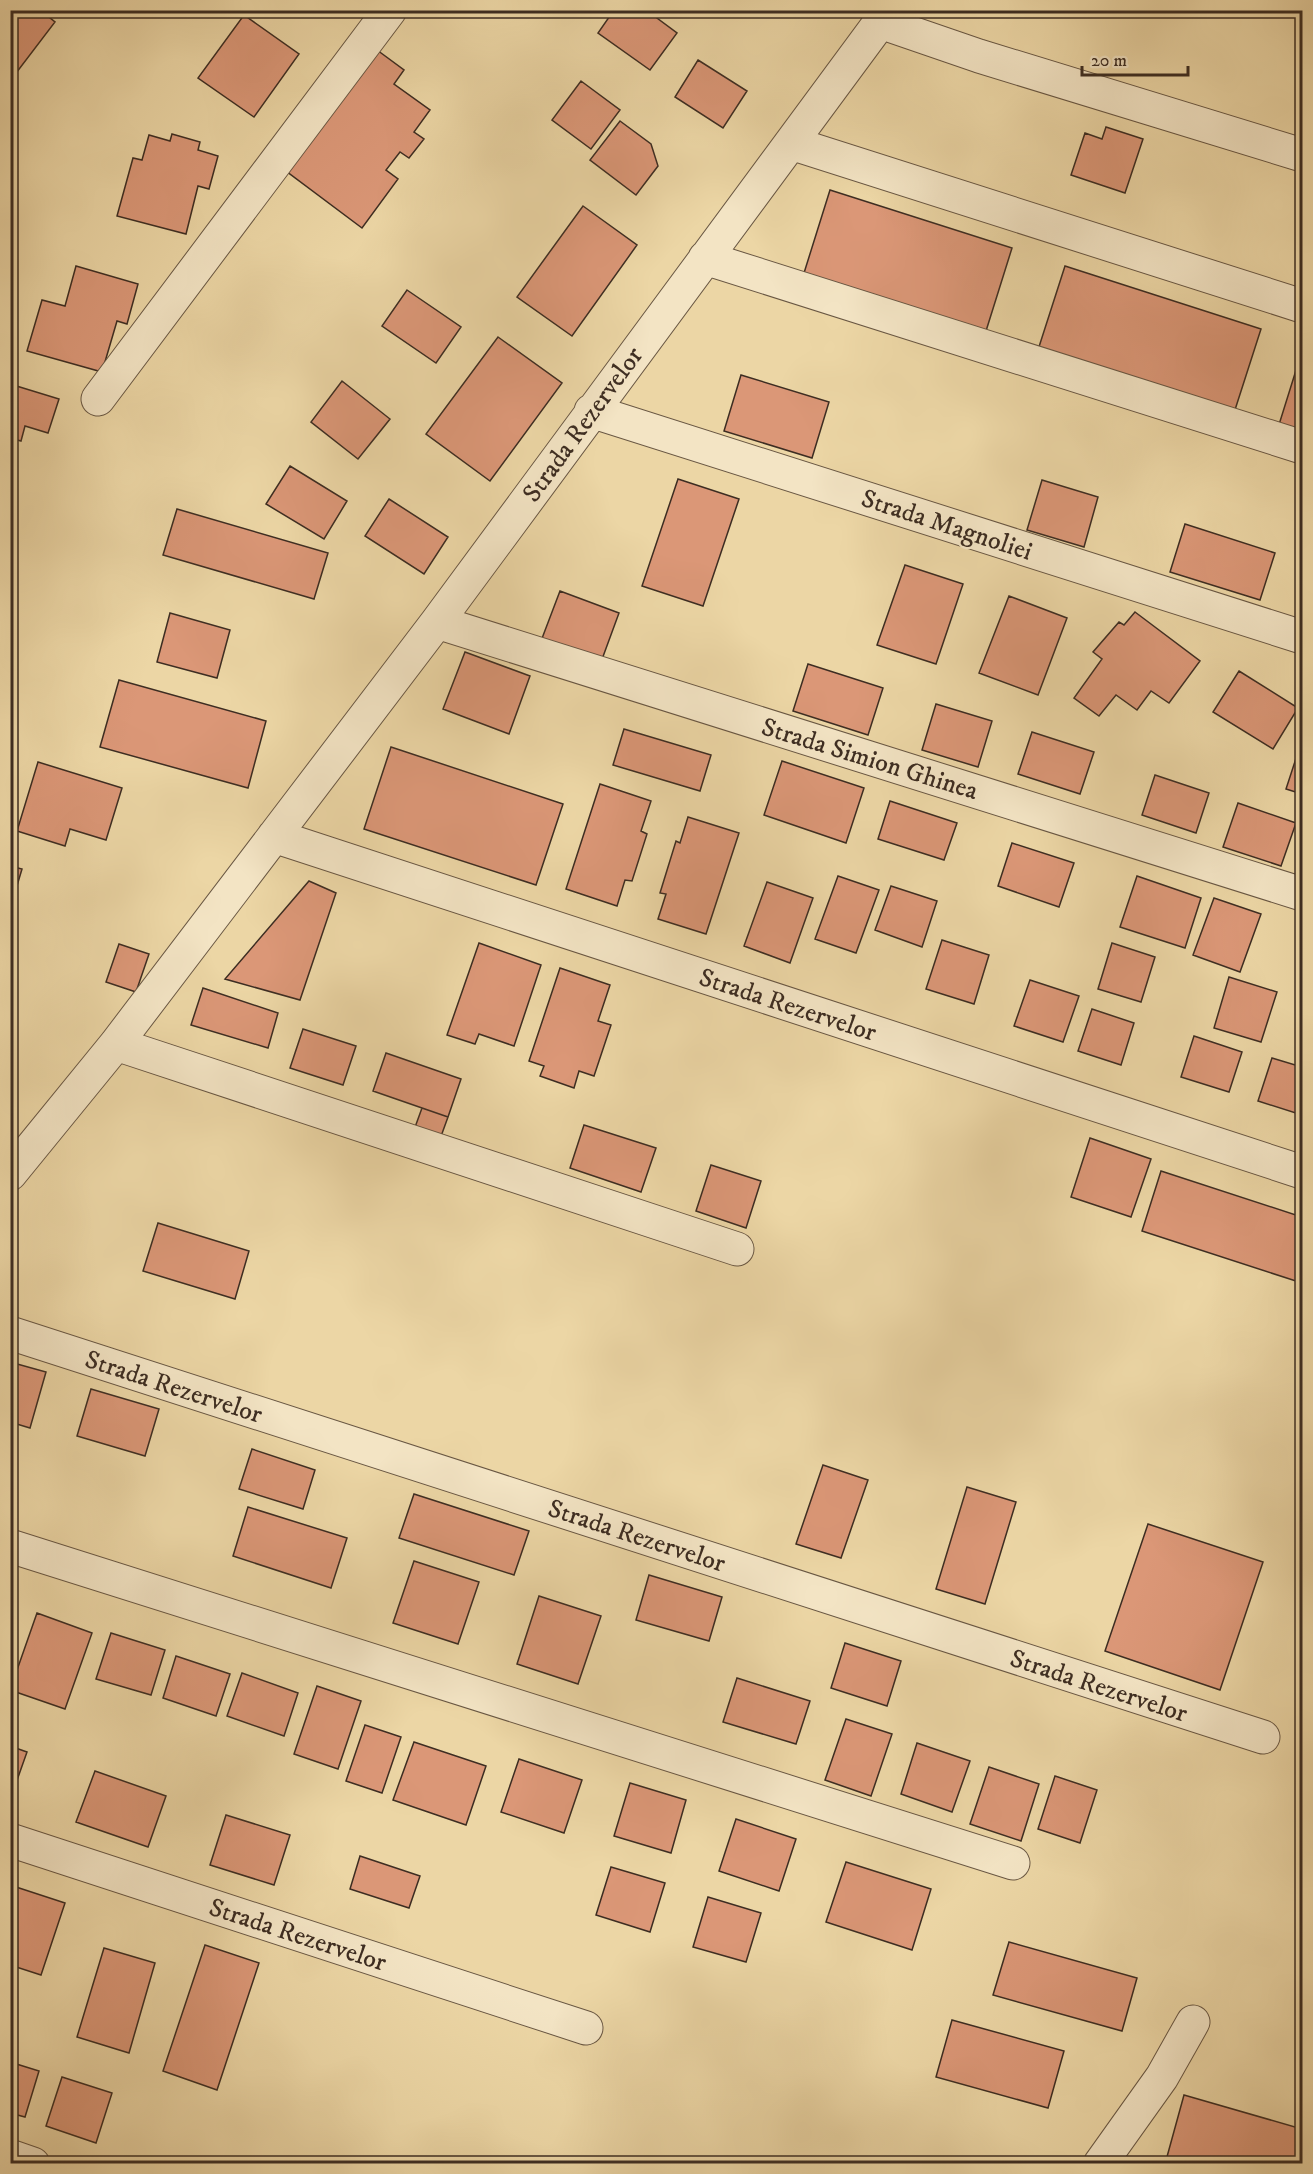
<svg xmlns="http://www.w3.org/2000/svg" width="1313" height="2174" font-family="'IM FELL DW Pica',serif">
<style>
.building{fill:#db9777;stroke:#3d2d22;stroke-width:1.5}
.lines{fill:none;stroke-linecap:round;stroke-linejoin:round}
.minor-casing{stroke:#695743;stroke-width:35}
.minor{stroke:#f3e4c4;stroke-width:33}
.labels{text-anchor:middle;stroke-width:4.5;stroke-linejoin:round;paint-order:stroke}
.street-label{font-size:26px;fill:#3d2d22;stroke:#f3e4c4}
</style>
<rect width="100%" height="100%" fill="#ecd6a5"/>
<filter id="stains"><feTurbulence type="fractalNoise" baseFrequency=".00333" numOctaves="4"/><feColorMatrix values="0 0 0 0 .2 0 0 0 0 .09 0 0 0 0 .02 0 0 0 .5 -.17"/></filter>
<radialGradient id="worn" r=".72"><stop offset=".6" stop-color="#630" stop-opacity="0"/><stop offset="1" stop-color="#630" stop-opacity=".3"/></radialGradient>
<path class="building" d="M10,10h30l15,12 -45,59z
M614,10h32l31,23 -27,37 -52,-37z
M244,15l55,39 -45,63 -56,-39z
M377,50l27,20 -10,14 36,26 -16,22 10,7 -15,19 -9,-6 -14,18 12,9 -36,49 -76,-57z
M698,60l49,31 -24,37 -48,-31z
M581,81l39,29 -29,39 -39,-29z
M620,121l31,23 7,22 -22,29 -46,-35z
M1106,127l37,12 -18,54 -54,-18 14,-42 17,6z
M172,134l28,8 -2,8 20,6 -9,33 -11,-3 -12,48 -69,-18 16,-58 9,2 7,-25 21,6z
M830,190l182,58 -26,83 -182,-58z
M583,206l54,39 -65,91 -55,-39z
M76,266l62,18 -11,40 -10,-3 -15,51 -75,-21 15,-51 23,6z
M1065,266l196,63 -28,87 -196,-63z
M407,290l54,37 -25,36 -54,-37z
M498,337l64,46 -72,98 -64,-47z
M1302,351v89l-25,-9z
M741,375l88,27 -17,56 -88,-27z
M342,381l48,38 -32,40 -47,-37z
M10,384l49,15 -11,34 -23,-7 -4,15 -11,-3z
M290,466l57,35 -23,38 -58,-35z
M678,479l61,20 -36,107 -61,-20z
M1042,480l56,17 -14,50 -57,-17z
M389,499l59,38 -24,37 -59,-38z
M177,509l151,44 -14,46 -151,-44z
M1185,524l90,29 -15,47 -90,-28z
M905,565l58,19 -27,80 -59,-19z
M560,591l59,22 -18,49 -60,-21z
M1009,596l58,22 -29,77 -59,-22z
M1135,612l65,49 -31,42 -18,-12 -14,19 -21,-15 -17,21 -25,-18 28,-39 -9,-7 26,-30 5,3z
M170,613l60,17 -13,48 -60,-16z
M465,652l65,24 -21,58 -66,-25z
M808,664l75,24 -15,47 -75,-24z
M1239,671l59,37 -25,41 -60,-37z
M119,680l147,41 -18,67 -148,-41z
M936,704l56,17 -14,46 -56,-17z
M624,729l87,26 -11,36 -87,-26z
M1032,732l62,20 -14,42 -62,-20z
M1302,740v54l-16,-5z
M391,747l172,57 -27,81 -172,-56z
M782,761l82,27 -18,55 -82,-28z
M38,762l84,26 -16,52 -36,-11 -5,17 -48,-15z
M1155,775l54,18 -13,40 -54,-18z
M600,784l51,17 -10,30 6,3 -15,47 -7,-1 -8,26 -51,-17z
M890,801l67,22 -13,37 -66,-21z
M1238,803l58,20 -15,43 -58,-19z
M688,817l51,16 -33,101 -48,-15 8,-25 -6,-1 16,-52 4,2z
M1012,843l62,20 -15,44 -61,-21z
M10,866l12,3 -12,40z
M838,876l41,14 -23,63 -41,-14z
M1137,876l64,22 -16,50 -65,-21z
M309,881l27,12 -36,107 -75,-21z
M767,882l46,16 -23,65 -46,-17z
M891,886l46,15 -15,46 -47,-17z
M1214,898l47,16 -21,58 -47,-17z
M942,940l47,15 -15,49 -48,-15z
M479,943l62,22 -27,81 -35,-12 -4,10 -28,-9z
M1112,943l43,14 -14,45 -43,-13z
M119,944l30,10 -13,38 -30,-10z
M560,968l50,17 -12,36 13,4 -17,51 -15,-5 -5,17 -34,-12 4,-10 -15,-5z
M1229,977l48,15 -16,50 -47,-14z
M1030,980l49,16 -16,46 -49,-16z
M203,988l75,25 -10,35 -77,-23z
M1092,1009l42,14 -13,42 -43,-14z
M303,1029l53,17 -13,39 -53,-17z
M1194,1036l48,16 -13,40 -48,-15z
M386,1053l75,26 -13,38 -75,-26z
M1272,1058l30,9v48l-44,-14z
M422,1108l26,9 -8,22 -26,-9z
M584,1125l72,23 -15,44 -71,-24z
M1090,1138l61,21 -20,58 -60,-20z
M711,1165l50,16 -15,47 -50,-17z
M1161,1171l141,46v66l-160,-52z
M158,1223l91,28 -14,48 -92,-28z
M10,1362l36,10 -16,56 -20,-6z
M91,1389l68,20 -14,47 -68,-20z
M252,1449l63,21 -12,39 -64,-20z
M823,1465l45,15 -27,78 -45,-14z
M967,1487l49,15 -31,102 -49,-15z
M414,1494l115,37 -15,44 -115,-37z
M248,1507l99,31 -16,50 -98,-32z
M1148,1524l115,38 -43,128 -115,-39z
M414,1561l65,21 -21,62 -65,-21z
M649,1575l73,22 -13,44 -73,-21z
M539,1596l62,20 -23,68 -61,-20z
M37,1613l55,20 -27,76 -55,-19z
M111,1633l54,17 -14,45 -55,-16z
M845,1643l56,18 -14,45 -56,-18z
M176,1656l54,18 -14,42 -53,-18z
M242,1673l56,20 -14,43 -57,-20z
M737,1678l73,23 -14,43 -73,-22z
M317,1686l44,15 -23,68 -44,-15z
M846,1719l46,15 -21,62 -46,-16z
M365,1725l36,12 -19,56 -36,-12z
M414,1742l72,24 -20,59 -73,-25z
M917,1743l53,18 -18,51 -51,-18z
M10,1746l17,6 -17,48z
M519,1759l63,21 -18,53 -63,-21z
M989,1767l50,17 -18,57 -51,-17z
M95,1771l71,25 -18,51 -72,-25z
M1055,1776l42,14 -17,53 -42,-14z
M630,1783l56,17 -15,53 -57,-17z
M226,1815l64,20 -16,50 -64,-20z
M736,1819l60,20 -17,52 -60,-20z
M360,1856l60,20 -11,32 -59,-19z
M846,1862l85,27 -19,61 -86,-28z
M611,1867l54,16 -15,49 -54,-17z
M10,1885l55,18 -24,72 -31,-10z
M708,1897l53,16 -15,49 -53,-15z
M1009,1942l128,36 -15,53 -129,-36z
M205,1945l54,18 -42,127 -54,-19z
M104,1948l51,15 -26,90 -52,-16z
M952,2020l112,31 -16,57 -112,-31z
M10,2062l29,9 -14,46 -15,-4z
M62,2077l50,16 -16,50 -50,-17z
M1184,2095l118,34v35h-137z"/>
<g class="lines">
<g class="minor-casing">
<path id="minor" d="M880,22l99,34 323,99
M791,143l511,163
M705,258l597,189
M98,399l292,-389
M591,411l711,226
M437,622l865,272
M274,836l1028,336
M116,1044l621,205
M10,1174l106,-130 321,-422 452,-612
M10,1333l1253,404
M10,1546l1003,317
M10,1840l576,188
M10,2156l23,8
M1100,2164l62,-87 31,-55"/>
</g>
<use href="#minor" class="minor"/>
</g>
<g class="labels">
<g class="street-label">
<text transform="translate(582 424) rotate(-54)" y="9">Strada Rezervelor</text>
<text transform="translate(947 524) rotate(18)" y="9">Strada Magnoliei</text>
<text transform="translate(870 758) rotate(17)" y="9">Strada Simion Ghinea</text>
<text transform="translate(788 1004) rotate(18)" y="9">Strada Rezervelor</text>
<text transform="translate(174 1386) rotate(18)" y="9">Strada Rezervelor</text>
<text transform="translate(637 1535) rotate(18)" y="9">Strada Rezervelor</text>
<text transform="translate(1099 1685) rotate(18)" y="9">Strada Rezervelor</text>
<text transform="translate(298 1934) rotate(18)" y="9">Strada Rezervelor</text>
</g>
</g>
<rect width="1313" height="2174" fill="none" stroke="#ecd6a5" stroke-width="36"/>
<rect x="12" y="12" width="1289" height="2150" fill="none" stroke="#3d2d22" stroke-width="3"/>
<rect x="18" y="18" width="1277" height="2138" fill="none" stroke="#3d2d22" stroke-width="1.5"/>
<path d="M1082 66v9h106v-9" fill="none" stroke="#3d2d22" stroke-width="3"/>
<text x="1091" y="66" font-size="18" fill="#3d2d22" stroke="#f3e4c4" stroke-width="4.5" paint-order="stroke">20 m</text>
<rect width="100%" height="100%" filter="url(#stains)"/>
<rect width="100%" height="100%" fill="url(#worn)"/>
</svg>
